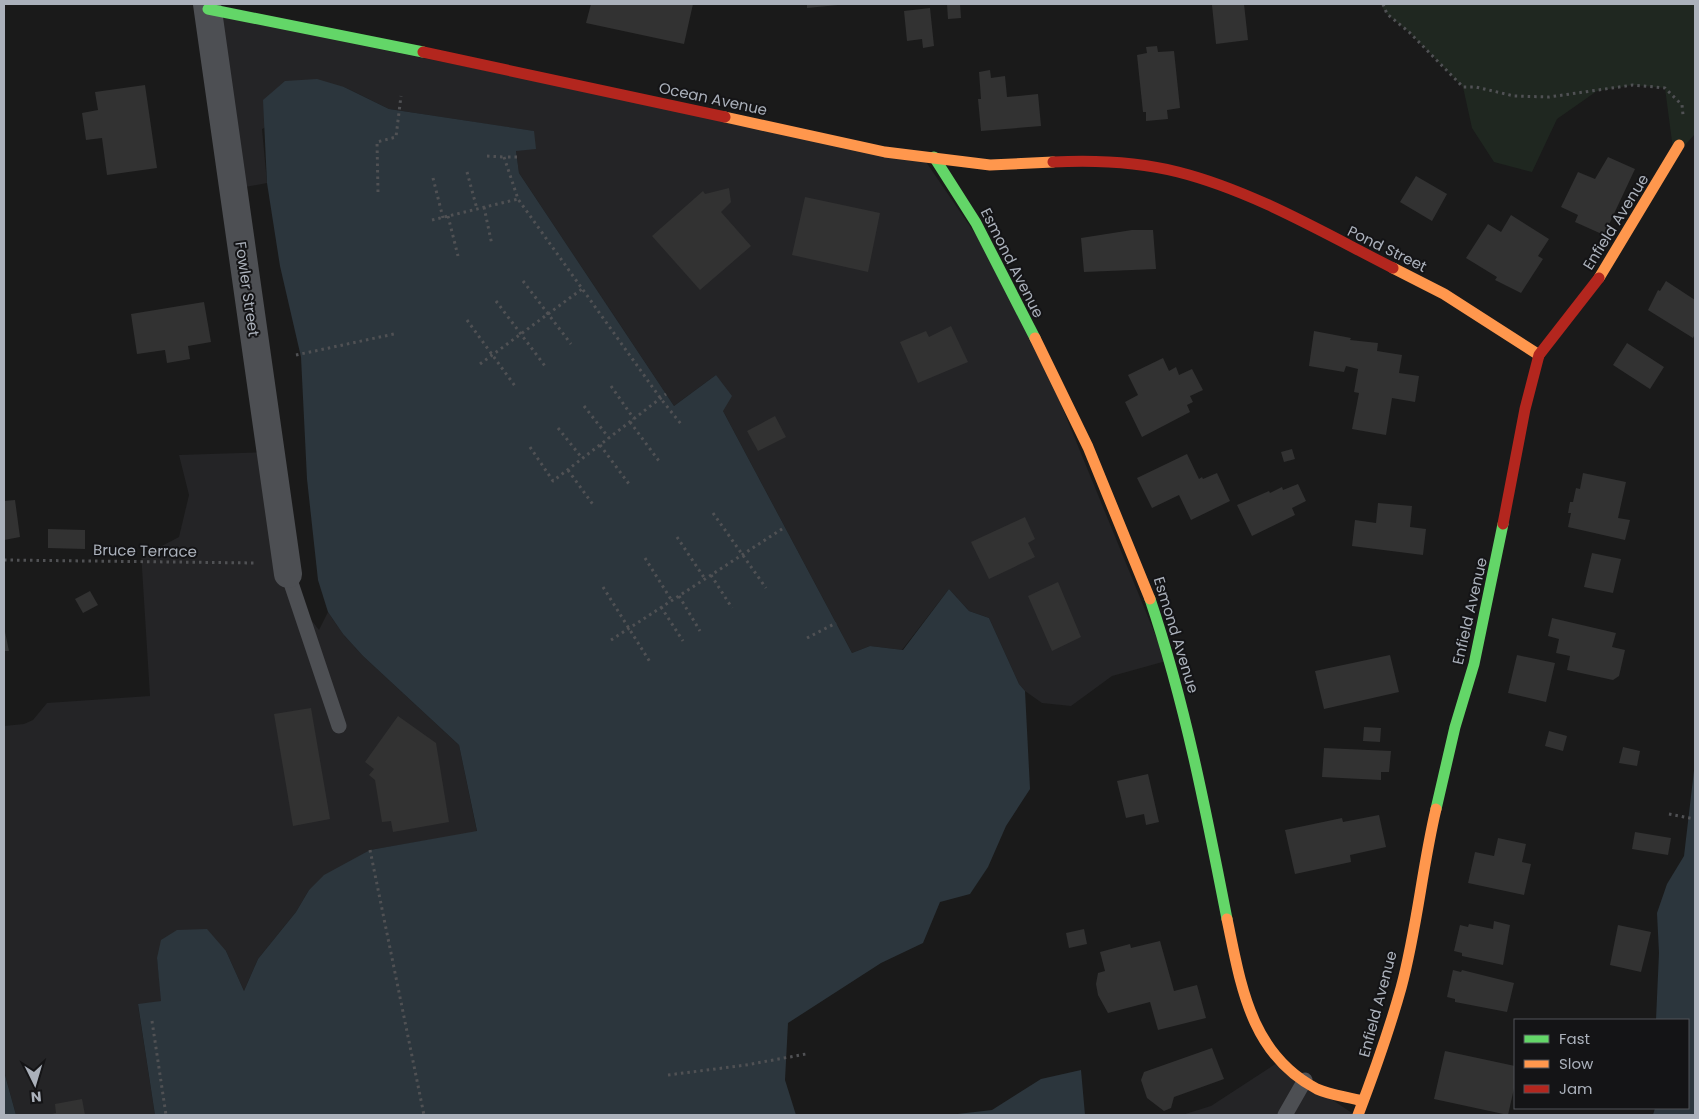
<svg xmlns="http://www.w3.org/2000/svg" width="1699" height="1119" font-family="Poppins,sans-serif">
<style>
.built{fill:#242426}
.green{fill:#1f2720}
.water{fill:#2c363d}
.building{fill:#323232}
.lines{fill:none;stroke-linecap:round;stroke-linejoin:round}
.path{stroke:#505154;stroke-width:3;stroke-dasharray:2.5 4;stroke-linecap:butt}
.lane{stroke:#4d4f53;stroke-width:15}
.street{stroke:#4d4f53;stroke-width:28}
.fast{stroke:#63d668;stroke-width:11}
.slow{stroke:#ff974d;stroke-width:11}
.jam{stroke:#b3261e;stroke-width:11}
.labels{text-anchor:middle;stroke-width:4;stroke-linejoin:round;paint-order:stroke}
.street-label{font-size:15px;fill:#abb1bb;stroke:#141416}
</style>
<rect width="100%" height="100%" fill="#1a1a1a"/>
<path class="built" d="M216,16l708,143 91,133 151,369 -54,15 -41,30 -29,-3 -17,-12 -6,-7 -30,-66 -20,-7 -20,-22 -47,61 -32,-4 -18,7 -129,-242 -7,-36 -42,31 -155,-233 -3,-22 17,-20 -144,-22 -45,-22 -82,42 5,54 -32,6z
M273,452l21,139 11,21 14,18 9,-18 15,22 20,22 96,89 18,87 -107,18 -61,40 -13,22 -38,47 -14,32 -18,-40 -69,7 5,43 -24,4 17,110h-139l-12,-44v-345l20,-2 9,-4 14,-17 103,-7 -9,-144 17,-4 21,-11 10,-42 -10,-40z
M1277,1063l78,52h-173l29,-9z"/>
<path class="green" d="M1380,4h315v130l-21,23 -9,-69 -32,-3 -36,6 -40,28 -25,53 -38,-10 -22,-34 -9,-41 -54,-55 -22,-18z"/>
<path class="water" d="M317,79l27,8 45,22 145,22 2,18 -20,2 3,22 155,233 42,-31 16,21 -9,15 129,242 18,-7 33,4 46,-61 20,22 20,7 30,66 6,7 5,98 -24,37 -18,41 -18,27 -30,8 -17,41 -42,20 -93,60 -3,57 11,35h-641l-17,-111 23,-3 -4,-43 4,-18 16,-10 30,-1 19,22 18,40 14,-32 38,-47 13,-22 15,-15 46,-25 107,-19 -18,-86 -96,-89 -20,-22 -15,-22 -10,-32 -11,-101 -6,-122 -21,-91 -13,-83 -4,-83 22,-19z
M1695,762v353h-42l2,-7h33v-88h-32l3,-67 -2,-40 10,-29 17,-28z
M1081,1070l4,45h-136l43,-5 49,-31z
M4,1071l1,4 11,40h-12z"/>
<path class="building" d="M591,4h102l-9,40 -98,-21z
M807,4h31v1l-31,3z
M947,4h13l1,14 -13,1z
M1244,4l4,36 -32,4 -4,-39z
M930,8l4,38 -11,2 -1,-9 -15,2 -3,-30z
M1157,46l1,6 16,-1 6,57 -13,2 1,9 -22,2v-9h-3l-6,-57 10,-2 -1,-6z
M990,70l1,8 14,-2 2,21 31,-3 3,32 -60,5 -3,-32h3l-2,-27z
M145,85l12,83 -50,7 -5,-37 -16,2 -4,-27 16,-3 -3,-18z
M1608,157l27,12 -31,66 -29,-13 3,-7 -17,-8 17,-35 17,7z
M1416,176l31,18 -15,27 -32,-19z
M729,188l2,14 -10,10 30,34 -51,44 -48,-54 51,-45 2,3z
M805,197l75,16 -12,59 -76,-17z
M1511,215l38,24 -11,17 5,3 -22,34 -26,-13 2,-3 -31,-19 22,-34 13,8z
M1132,230h21l3,39 -72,3 -3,-34z
M1666,281l29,19v34l-2,4 -45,-28 10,-20 2,1z
M204,302l7,40 -23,4 2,13 -23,4 -2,-13 -28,4 -6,-40z
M951,326l17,36 -50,21 -18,-41 26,-11 3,6z
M1314,331l37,7 -1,2 28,3 -1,8 25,4 -3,18 20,3 -4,26 -23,-4 -6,37 -34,-6 7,-36 -5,-1 4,-23 -12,-3 -2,6 -35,-6z
M1627,343l37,24 -14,22 -37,-24z
M1163,358l6,13 7,-4 3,8 13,-6 11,21 -13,6 3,6 -6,3 3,7 -48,25 -17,-35 13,-7 -10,-20z
M775,416l11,21 -28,14 -11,-20z
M1292,449l3,10 -11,3 -3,-10z
M1187,454l12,25 3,-2 1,2 14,-6 13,28 -39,19 -12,-25 -27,13 -15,-30z
M1583,473l43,9 -8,36 12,2 -5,20 -57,-13 3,-14h-3l2,-11h3l3,-14 4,1z
M1298,484l8,17 -14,7 3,7 -43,21 -15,-31 32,-14 1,2 12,-6 1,3z
M15,500l5,37 -16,3v-39z
M1378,503l34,3 -2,21 16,2 -3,26 -71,-9 3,-26 21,3z
M1025,517l10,22 -7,4 7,14 -46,22 -18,-37z
M48,529l37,1v19l-37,-1z
M1592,553l29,6 -8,34 -29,-6z
M1058,582l23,55 -29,14 -24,-55z
M90,591l8,14 -15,8 -8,-14z
M1552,618l64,15 -4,14 13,3 -6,26 -6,4 -46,-10 3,-14 -14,-3 3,-14 -11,-3z
M4,627l5,24h-5z
M1390,655l9,37 -75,17 -9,-38z
M1517,655l38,8 -9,39 -38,-9z
M311,708l19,111 -37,7 -19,-112z
M398,716l38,27 13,79 -56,10 -2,-11 -9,1 -7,-42 -6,-5 5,-6 -9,-7z
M1364,727l17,1 -1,14 -17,-1z
M1549,731l18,5 -4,15 -18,-5z
M1623,747l17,4 -3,15 -18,-3z
M1324,748l67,3 -2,21h-8v8l-59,-3z
M1148,774l11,48 -13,3 -2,-11 -18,4 -9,-37z
M1379,815l7,32 -36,8 1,7 -56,12 -10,-44 57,-12 1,4z
M1635,832l36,6 -3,17 -36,-6z
M1498,838l28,6 -4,18 9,2 -7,31 -56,-12 7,-31 19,4z
M1494,921l16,4 -7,40 -41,-9v-3l-8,-2 6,-26 8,2 1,-3 24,5z
M1618,925l33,7 -10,40 -31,-7z
M1084,929l3,15 -18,4 -3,-15z
M1160,941l14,50 23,-6 9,33 -48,12 -8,-28 -42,11 -10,-18 -2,-11 2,-11 7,-2 -5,-19 30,-8 1,4z
M1453,970l8,2 1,-2 52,13 -7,29 -52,-10v-3l-8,-2z
M1212,1048l12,31 -50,18 -3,11 -7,3 -17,-13 -6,-18 3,-8z
M1445,1051l70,15v18l-7,31 -74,-16z
M82,1099l3,16h-37l8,-2 -1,-9z"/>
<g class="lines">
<path class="path" d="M1383,4l4,10 22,18 54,55h13l38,9 35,1 84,-12 32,3 17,17 1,10
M487,156l17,1
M517,157h-13l14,42 143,200 20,25
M467,172l10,37
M433,178l10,40
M378,192l-1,-50 19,-5 5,-41
M484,207l8,38
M448,216l10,40
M432,220l86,-21
M523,281l48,63
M496,301l49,65
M467,320l48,66
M296,355l98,-21
M480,364l102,-75
M611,386l23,33
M584,406l25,32
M630,422l29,39
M558,428l24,30
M600,445l29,39
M530,447l23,34 113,-87
M568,470l26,36
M713,513l53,75
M677,537l28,42
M645,558l27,43
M4,560l252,3
M711,575l21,33
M603,587l47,75
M679,596l21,35
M661,607l22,34
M807,638l29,-15
M611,640l174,-113
M1669,814l26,5
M370,850l54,265
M152,1021l14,94
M668,1075l78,-10 60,-11"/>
<path class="lane" d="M288,574l51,152
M1285,1115l20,-35"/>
<path class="street" d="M207,4l81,570"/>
<path class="fast" d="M208,9l215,43
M934,157l42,66 59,115
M1150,599c35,104 56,212 77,320
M1436,809l19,-82 19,-63 29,-140"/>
<path class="slow" d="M725,117l160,35 105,13 63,-3
M1393,268l51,26 95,61
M1599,278l80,-133
M1035,338l53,109 62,152
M1227,919c14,66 23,135 90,170 13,6 31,8 45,12
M1358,1115c16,-42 31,-84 43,-127 16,-59 21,-120 35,-179"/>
<path class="jam" d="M423,52l302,65
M1053,162c40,-2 86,0 125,10 75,19 146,61 215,96
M1503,524l22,-115 14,-54 60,-77"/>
</g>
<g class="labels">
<g class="street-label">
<text transform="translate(713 99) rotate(12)" y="5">Ocean Avenue</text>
<text transform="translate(1616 222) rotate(-58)" y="5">Enfield Avenue</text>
<text transform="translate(1387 249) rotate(26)" y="5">Pond Street</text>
<text transform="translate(1012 263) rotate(63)" y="5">Esmond Avenue</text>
<text transform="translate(247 289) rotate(82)" y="5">Fowler Street</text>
<text transform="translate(145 551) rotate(1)" y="5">Bruce Terrace</text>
<text transform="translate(1470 611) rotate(-77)" y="5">Enfield Avenue</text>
<text transform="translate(1176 635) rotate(73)" y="5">Esmond Avenue</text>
<text transform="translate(1378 1004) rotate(-75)" y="5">Enfield Avenue</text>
</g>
</g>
<rect width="1699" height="1119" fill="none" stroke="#abb1bb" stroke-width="10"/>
<rect x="1514" y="1019" width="175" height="90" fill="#141416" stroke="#505358"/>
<rect x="1524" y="1035" width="25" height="8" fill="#63d668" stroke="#505358"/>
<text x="1559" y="1044" font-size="15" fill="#abb1bb">Fast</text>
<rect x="1524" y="1060" width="25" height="8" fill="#ff974d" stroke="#505358"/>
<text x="1559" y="1069" font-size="15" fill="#abb1bb">Slow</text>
<rect x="1524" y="1085" width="25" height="8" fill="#b3261e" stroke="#505358"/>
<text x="1559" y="1094" font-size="15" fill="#abb1bb">Jam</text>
<g transform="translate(35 1084) rotate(175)" stroke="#141416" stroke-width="4" paint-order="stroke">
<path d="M0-4L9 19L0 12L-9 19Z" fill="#abb1bb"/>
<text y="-8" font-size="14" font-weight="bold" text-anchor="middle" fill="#abb1bb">N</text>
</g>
</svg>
